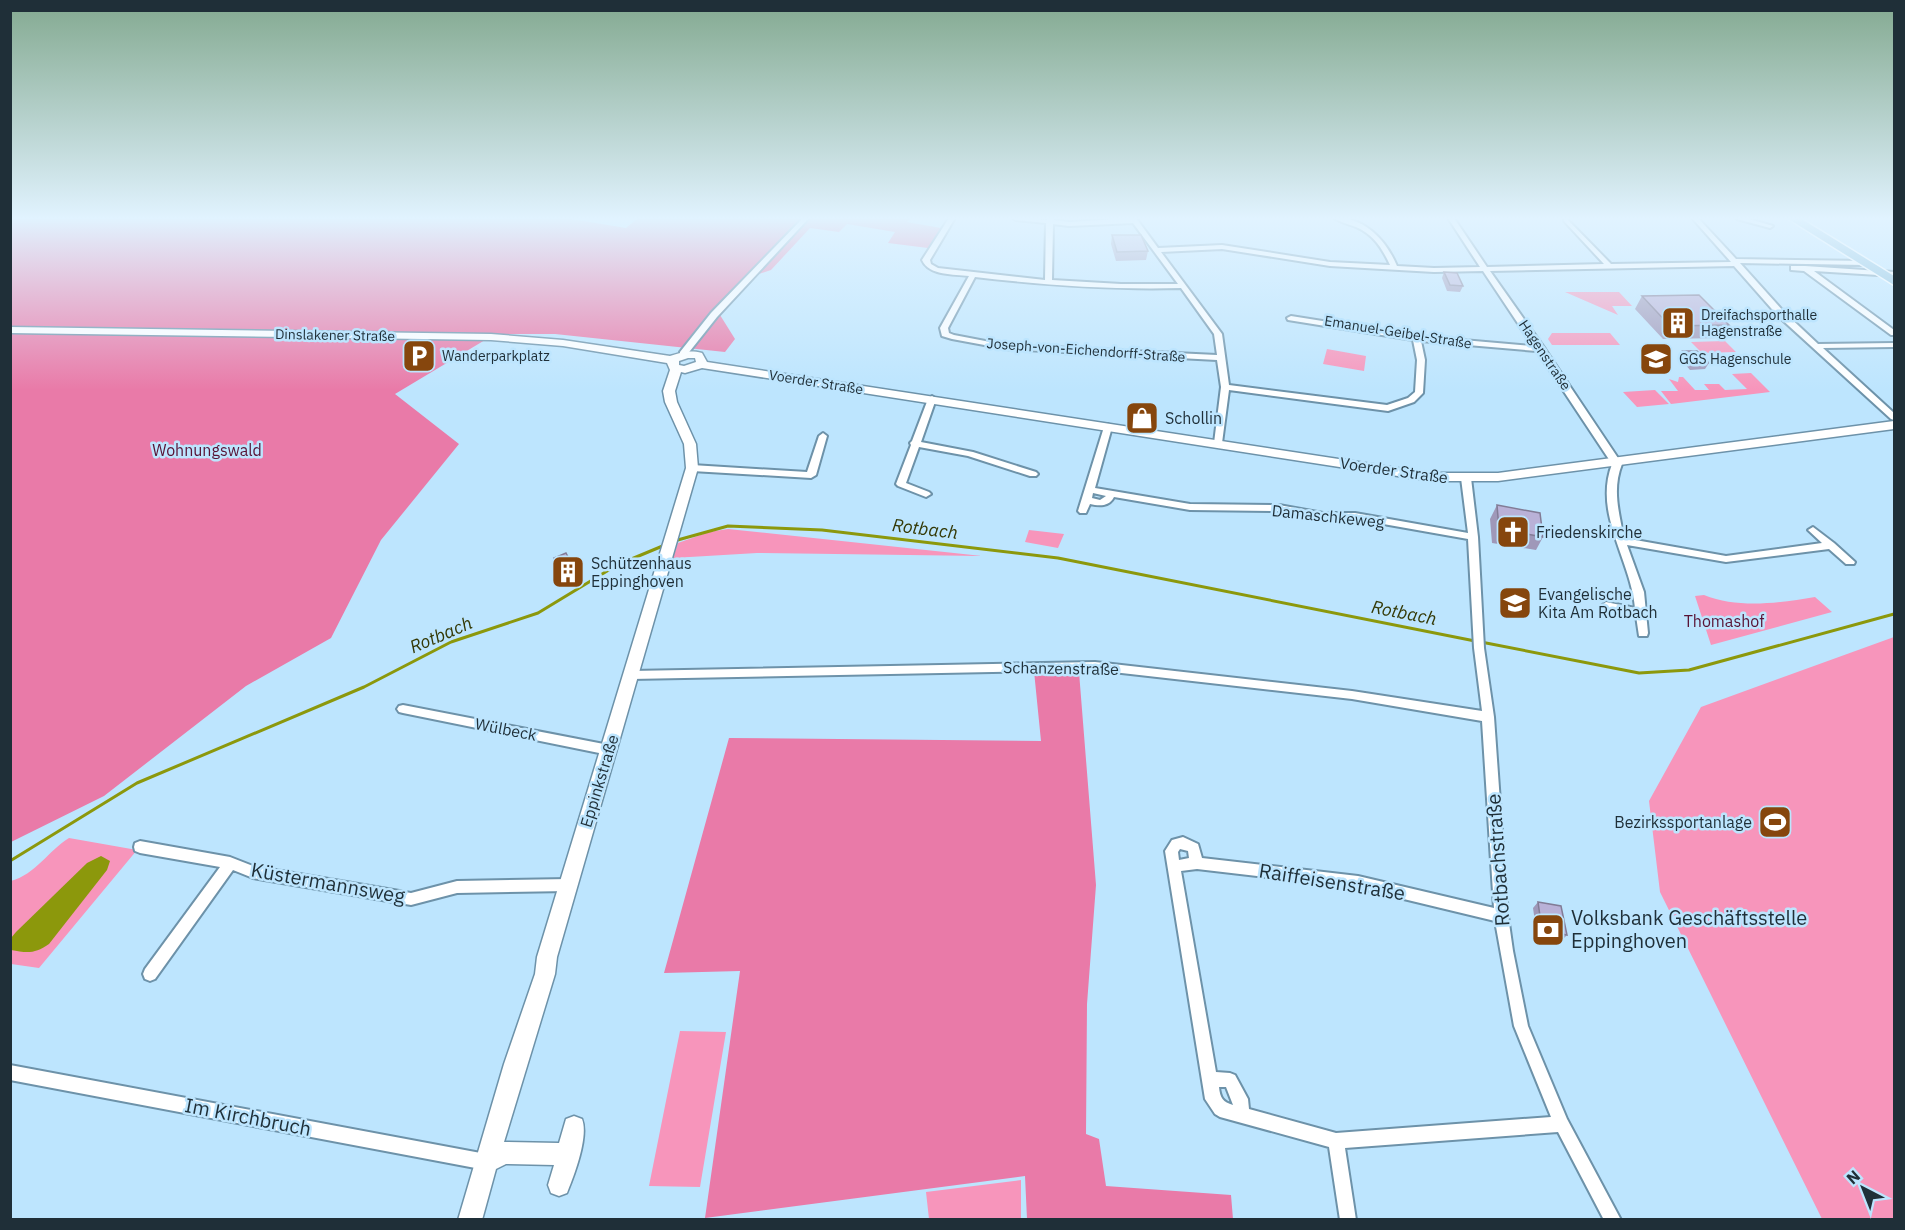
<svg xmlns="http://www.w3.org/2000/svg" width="1905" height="1230" font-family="'IBM Plex Sans',sans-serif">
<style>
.green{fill:#f795bb}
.forest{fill:#e97aa8}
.water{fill:#8c980c}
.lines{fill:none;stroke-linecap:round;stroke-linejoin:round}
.stream{stroke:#8c980c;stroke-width:3}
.street-casing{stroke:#6d92a9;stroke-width:4}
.secondary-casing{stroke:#6d92a9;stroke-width:3}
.primary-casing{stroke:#fff;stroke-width:3}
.street{fill:#fff;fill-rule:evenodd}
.secondary{fill:#fff;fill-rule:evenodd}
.primary{fill:#86bdda;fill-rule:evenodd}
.wall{fill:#9f98b9}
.shaded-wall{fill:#827c96}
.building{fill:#b9b1d7;stroke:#827c96;stroke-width:1.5}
.labels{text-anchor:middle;stroke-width:5;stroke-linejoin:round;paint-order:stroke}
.far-poi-label{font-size:14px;fill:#1f2f38;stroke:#bde5fe;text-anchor:start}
.far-street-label{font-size:14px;fill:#1f2f38;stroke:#bde5fe}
.poi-label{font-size:16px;fill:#1f2f38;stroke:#bde5fe;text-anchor:start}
.park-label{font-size:16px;fill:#581335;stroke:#bde5fe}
.street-label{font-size:16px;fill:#1f2f38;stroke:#bde5fe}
.water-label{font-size:18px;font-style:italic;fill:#343906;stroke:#bde5fe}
.near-street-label{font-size:20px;fill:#1f2f38;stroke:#bde5fe}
.near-poi-label{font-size:20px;fill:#1f2f38;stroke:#bde5fe;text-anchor:start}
</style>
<rect width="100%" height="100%" fill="#bde5fe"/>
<path class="green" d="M1565,292h54l13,14h-20l6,9z
M1552,333h58l10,12h-68l-4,-6z
M1725,341l11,11 -34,1 -11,-11z
M1327,349l39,7 -2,15 -41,-7z
M1751,373l19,19 -99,12 -10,-13h17l-9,-12 9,3 1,-5h4l12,13h14l-5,-6h15l6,6 22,-1 -15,-15z
M1655,390l14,14 -32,3 -14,-15z
M728,529l254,27 -225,-3 -84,5 5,-15 31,-11z
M1029,530l35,4 -6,14 -33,-6z
M1704,595c35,14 75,8 111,2l17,15 -121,33 -16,-49z
M1894,637v582h-72l-162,-327 -11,-91 52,-94z
M69,838l68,12 -98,118 -28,-4v-83c25,-7 37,-30 58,-43z
M680,1031l46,1 -26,155 -51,-1z
M1021,1180v39h-92l-3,-27z"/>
<path class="forest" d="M11,218h554l61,10 12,-10h273l-4,4 34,6 -13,20 -40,-5 7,-11 -48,-8 -8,8 -29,-4 -39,42 -18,6 -33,39 15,24 -10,13 -170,-18h-60l-100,60 64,50 -78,96 -50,98 -85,48 -142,110 -93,46z
M1034,671l45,1 17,213 -9,119 -1,130 13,5 7,47 125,9 2,24h-206l-2,-43 -320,42 35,-247 -76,2 65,-235 312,3z"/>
<path class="water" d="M101,856l9,5 -3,9 -58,74c-14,10 -22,9 -38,6v-12l5,-6 71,-69z"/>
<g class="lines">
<path class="stream" d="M674,541l54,-15 94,4 236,28 417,83
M1481,642l158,31 50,-3 205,-56
M10,861l127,-78 227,-96 87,-45 87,-29 79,-48 48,-20"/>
<g class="street-casing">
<path id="street" d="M803,218h6l-92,99 -31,39h-6v-4l31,-39z
M949,218h6l-25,42 1,4 7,4 107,12 1,-57 -30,-3 -3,-2 34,2 2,-2h4l1,2 15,2 67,-4 22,30 64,-3 108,17 60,3c-8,-17 -16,-30 -34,-38 -8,-3 -16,-5 -22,-9 30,-2 52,22 63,48l37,2 46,-1 -32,-49h6l33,49 117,-3 -40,-43v-2l2,-1 45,46 120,-2 -39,-44h6l38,41 132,2v4h-3l-125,-2 44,49 34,32 76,-1v4l-71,1 71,65v7l-3,-1 -113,-103 -44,-50 -244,5 55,78 77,115c-10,25 -3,49 2,74l102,18 96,-13 -14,-13 5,-3 21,16 21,19 -1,2h-8l-17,-15 -103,13 -99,-17 17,47 4,41 -1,3h-8l-3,-20 -30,-6 -5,-4 5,-4 29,6c-4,-48 -42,-94 -23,-144l-75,-113 -116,-10 4,19 -2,33 -9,9 -26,9 -159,-21 -7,53 -4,3 -4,-3 7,-56 -4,-27 -211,-11 -54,-10 -10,-3 -2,-8 29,-52c-15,-2 -40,0 -47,-16zM1133,223l45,61h-57l-69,-4 1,-56 16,2zM1222,249l108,17 104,6 49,-1 50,75 -116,-10 -126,-20 -4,2 1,2 125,20 4,20 -2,32 -7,6 -21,7 -158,-20 -7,-51 -61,-82zM975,277c69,8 137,13 206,11l33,46 3,21 -211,-10 -52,-10 -5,-2 -1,-5z
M1736,218h10l27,8 -3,2 -33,-9z
M1791,266h14l89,6v4l-80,-5 80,59v5h-3l-87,-64 -13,-1z
M932,396l4,3 -15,43 52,10 63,20 2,2 -2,2h-6l-62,-20 -49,-9 -13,36 23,9 2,2 -5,3 -28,-11 -2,-2 15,-39 -1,-2 2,-2 16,-42z
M1108,424l4,3 -17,61 95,16 89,1 44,8h32l113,20 -7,-55 5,-3 5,3 7,59 6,111 10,69 14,199 5,35 15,75 39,93 54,101h-17l-46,-88 -213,16 11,72h-16l-11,-73 -109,-30 -5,-3 -10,-15 -40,-248 7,-11 11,-3 15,7 4,14 156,18 136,32 -12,-187 -130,-22 -257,-29 -464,9 -4,-1 -2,-3 2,-3 4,-1 464,-9 257,29 130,20 -8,-63 -6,-109 -113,-20h-32l-44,-8 -89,-1 -76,-13c-5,10 -15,9 -24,7l-4,9h-6l-2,-2 26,-84zM1093,493l13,3 -6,4 -8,-2zM1180,849l8,2 1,7 -10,2 -1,-8zM1197,869l161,19 137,33 19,105 37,91 -215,16 -87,-24 -1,-10 -13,-24 -5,-2 -14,-1 -35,-201zM1219,1087h7l7,18c-10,-3 -13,-7 -14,-18z
M823,433l4,3 -11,39 -5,3 -119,-7 -5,-3 5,-3 115,7 12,-36z
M403,705l206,40 4,2 2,3 -2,3 -4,2 -206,-42 -4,-1 -2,-3 2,-3z
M140,841l90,16 23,9 158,27 46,-12 112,-2 5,2 2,4 -2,4 -5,2 -112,2 -46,12 -158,-27 -20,-8 -78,109 -5,2 -5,-2 -2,-5 2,-5 75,-102 -80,-14 -5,-2 -1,-4 1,-4z
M10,1065l476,89 6,2 2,6 -2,6 -6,2 -476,-90z"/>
</g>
<g class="secondary-casing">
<path id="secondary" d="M10,327l481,7 72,6 107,16c12,-4 20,-6 32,-3l5,9 723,111h68l396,-52v8l-396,52h-68l-728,-113 -17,5 -4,-1 -6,19 2,11 19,42 2,24 -141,489 -2,17 -51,168 55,1 7,-24 8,-3 8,3c7,17 -8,57 -15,74l-8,3 -8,-3 -3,-8 6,-20 -48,-1 -10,5 -14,51h-24l46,-156 31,-90 2,-17 149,-489 -2,-24 -19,-42 -2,-11 7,-21 -3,-7 -104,-17 -72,-6 -481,-7zM688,358h7l1,4 -12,4 -5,-1v-4z"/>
</g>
<g class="primary-casing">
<path id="primary" d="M1787,218h13l94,58v9z"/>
</g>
<use href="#street" class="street"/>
<use href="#secondary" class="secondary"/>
<use href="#primary" class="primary"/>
</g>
<path class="wall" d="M1112,235l36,16 -2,9 -30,1 -5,-17z
M1444,272l19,14 -3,6 -13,-1 -5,-13z
M1642,296l87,29 -8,13 -58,1 -28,-30z
M1683,351l26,12 -4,6 -15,1 -11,-13z
M1497,505l46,32 -7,13 -44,-7 -2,-24z
M554,558l22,14 3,7 -13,4 -10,-18z
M1538,902l29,33 -6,6 -24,-5 -4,-28z"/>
<path class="shaded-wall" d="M576,572l3,7 -13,4 -2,-7z"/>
<path class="building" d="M1112,235h29l7,16 -31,1z
M1444,272l13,1 6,13 -13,-1z
M1699,295l30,30 -59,1 -28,-30z
M1683,351h14l12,12h-15z
M1497,505l43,8 3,24 -44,-8z
M566,553l10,19 -12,4 -10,-18z
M1538,902l23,4 6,29 -25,-5z"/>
<linearGradient id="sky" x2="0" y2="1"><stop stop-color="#83a990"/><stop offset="0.56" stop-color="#e1f3ff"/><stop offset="1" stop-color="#e1f3ff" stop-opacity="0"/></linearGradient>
<rect width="1905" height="390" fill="url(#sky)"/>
<defs>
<g id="building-square" transform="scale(1.725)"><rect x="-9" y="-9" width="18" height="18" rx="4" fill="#86460d" stroke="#bde5fe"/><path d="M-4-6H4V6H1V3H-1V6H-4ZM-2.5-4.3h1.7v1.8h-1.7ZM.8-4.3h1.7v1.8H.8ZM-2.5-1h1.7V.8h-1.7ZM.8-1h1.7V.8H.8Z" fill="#fff"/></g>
<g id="parking-square" transform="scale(1.725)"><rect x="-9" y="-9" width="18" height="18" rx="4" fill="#86460d" stroke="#bde5fe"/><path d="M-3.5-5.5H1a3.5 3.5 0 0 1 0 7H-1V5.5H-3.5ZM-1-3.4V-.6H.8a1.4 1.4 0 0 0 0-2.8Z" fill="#fff"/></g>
<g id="school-square" transform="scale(1.725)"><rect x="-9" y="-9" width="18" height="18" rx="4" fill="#86460d" stroke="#bde5fe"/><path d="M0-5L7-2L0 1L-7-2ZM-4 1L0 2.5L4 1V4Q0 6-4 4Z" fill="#fff"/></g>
<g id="shop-square" transform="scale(1.725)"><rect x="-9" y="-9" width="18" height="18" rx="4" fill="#86460d" stroke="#bde5fe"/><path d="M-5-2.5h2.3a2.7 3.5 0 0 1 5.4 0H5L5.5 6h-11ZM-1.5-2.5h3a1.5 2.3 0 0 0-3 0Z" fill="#fff"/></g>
<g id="church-square" transform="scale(1.725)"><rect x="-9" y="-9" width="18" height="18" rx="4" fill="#86460d" stroke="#bde5fe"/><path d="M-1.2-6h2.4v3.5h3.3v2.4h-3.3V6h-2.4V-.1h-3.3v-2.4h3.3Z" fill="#fff"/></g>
<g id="stadium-square" transform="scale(1.725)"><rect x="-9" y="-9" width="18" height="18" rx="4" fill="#86460d" stroke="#bde5fe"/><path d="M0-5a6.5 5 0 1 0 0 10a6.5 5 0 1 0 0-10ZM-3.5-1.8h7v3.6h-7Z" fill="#fff"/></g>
<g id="bank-square" transform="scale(1.725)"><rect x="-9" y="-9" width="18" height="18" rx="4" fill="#86460d" stroke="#bde5fe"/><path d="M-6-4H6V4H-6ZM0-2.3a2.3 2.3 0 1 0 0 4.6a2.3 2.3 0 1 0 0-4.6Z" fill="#fff"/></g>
</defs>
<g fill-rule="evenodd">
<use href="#building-square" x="1678" y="323"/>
<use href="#parking-square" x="419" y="356"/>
<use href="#school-square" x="1656" y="359"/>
<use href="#shop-square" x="1142" y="418"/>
<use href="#church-square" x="1513" y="532"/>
<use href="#building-square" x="568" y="572"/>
<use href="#school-square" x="1515" y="603"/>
<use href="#stadium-square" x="1775" y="822"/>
<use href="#bank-square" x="1548" y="930"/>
</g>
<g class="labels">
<g class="far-poi-label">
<text x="1701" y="320">Dreifachsporthalle<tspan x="1701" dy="16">Hagenstraße</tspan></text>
<text x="442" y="361">Wanderparkplatz</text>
<text x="1679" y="364">GGS Hagenschule</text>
</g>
<g class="far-street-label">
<text transform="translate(1398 332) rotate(9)" y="5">Emanuel-Geibel-Straße</text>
<text transform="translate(335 335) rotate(1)" y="5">Dinslakener Straße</text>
<text transform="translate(1086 350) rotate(4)" y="5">Joseph-von-Eichendorff-Straße</text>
<text transform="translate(1545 355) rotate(56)" y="5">Hagenstraße</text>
<text transform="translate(816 382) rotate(9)" y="5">Voerder Straße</text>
</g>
<g class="poi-label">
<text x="1165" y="424">Schollin</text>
<text x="1536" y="538">Friedenskirche</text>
<text x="591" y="569">Schützenhaus<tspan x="591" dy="18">Eppinghoven</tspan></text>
<text x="1538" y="600">Evangelische<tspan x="1538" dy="18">Kita Am Rotbach</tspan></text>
<text x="1752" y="828" text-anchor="end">Bezirkssportanlage</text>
</g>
<g class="park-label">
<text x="207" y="456">Wohnungswald</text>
<text x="1724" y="627">Thomashof</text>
</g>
<g class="street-label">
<text transform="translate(1394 470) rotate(8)" y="6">Voerder Straße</text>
<text transform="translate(1328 516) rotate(6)" y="6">Damaschkeweg</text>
<text transform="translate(1061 668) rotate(1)" y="6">Schanzenstraße</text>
<text transform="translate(506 729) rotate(11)" y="6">Wülbeck</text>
<text transform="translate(599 781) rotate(-73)" y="6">Eppinkstraße</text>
</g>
<g class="water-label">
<text transform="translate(925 529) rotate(7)" y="6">Rotbach</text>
<text transform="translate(1404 613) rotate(11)" y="6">Rotbach</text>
<text transform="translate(441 635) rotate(-23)" y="6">Rotbach</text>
</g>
<g class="near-street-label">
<text transform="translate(1498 860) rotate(-94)" y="7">Rotbachstraße</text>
<text transform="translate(1332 882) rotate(9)" y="7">Raiffeisenstraße</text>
<text transform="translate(328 883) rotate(10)" y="7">Küstermannsweg</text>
<text transform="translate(248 1117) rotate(11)" y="7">Im Kirchbruch</text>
</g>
<g class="near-poi-label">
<text x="1571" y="925">Volksbank Geschäftsstelle<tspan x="1571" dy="23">Eppinghoven</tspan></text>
</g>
</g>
<rect width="1905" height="1230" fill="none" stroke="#1f2f38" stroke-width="24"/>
<g transform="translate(1863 1188) rotate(318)" stroke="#bde5fe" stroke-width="4.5" paint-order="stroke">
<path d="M0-4.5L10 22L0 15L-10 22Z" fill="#1f2f38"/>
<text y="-9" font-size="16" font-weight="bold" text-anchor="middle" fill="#1f2f38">N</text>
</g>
</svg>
